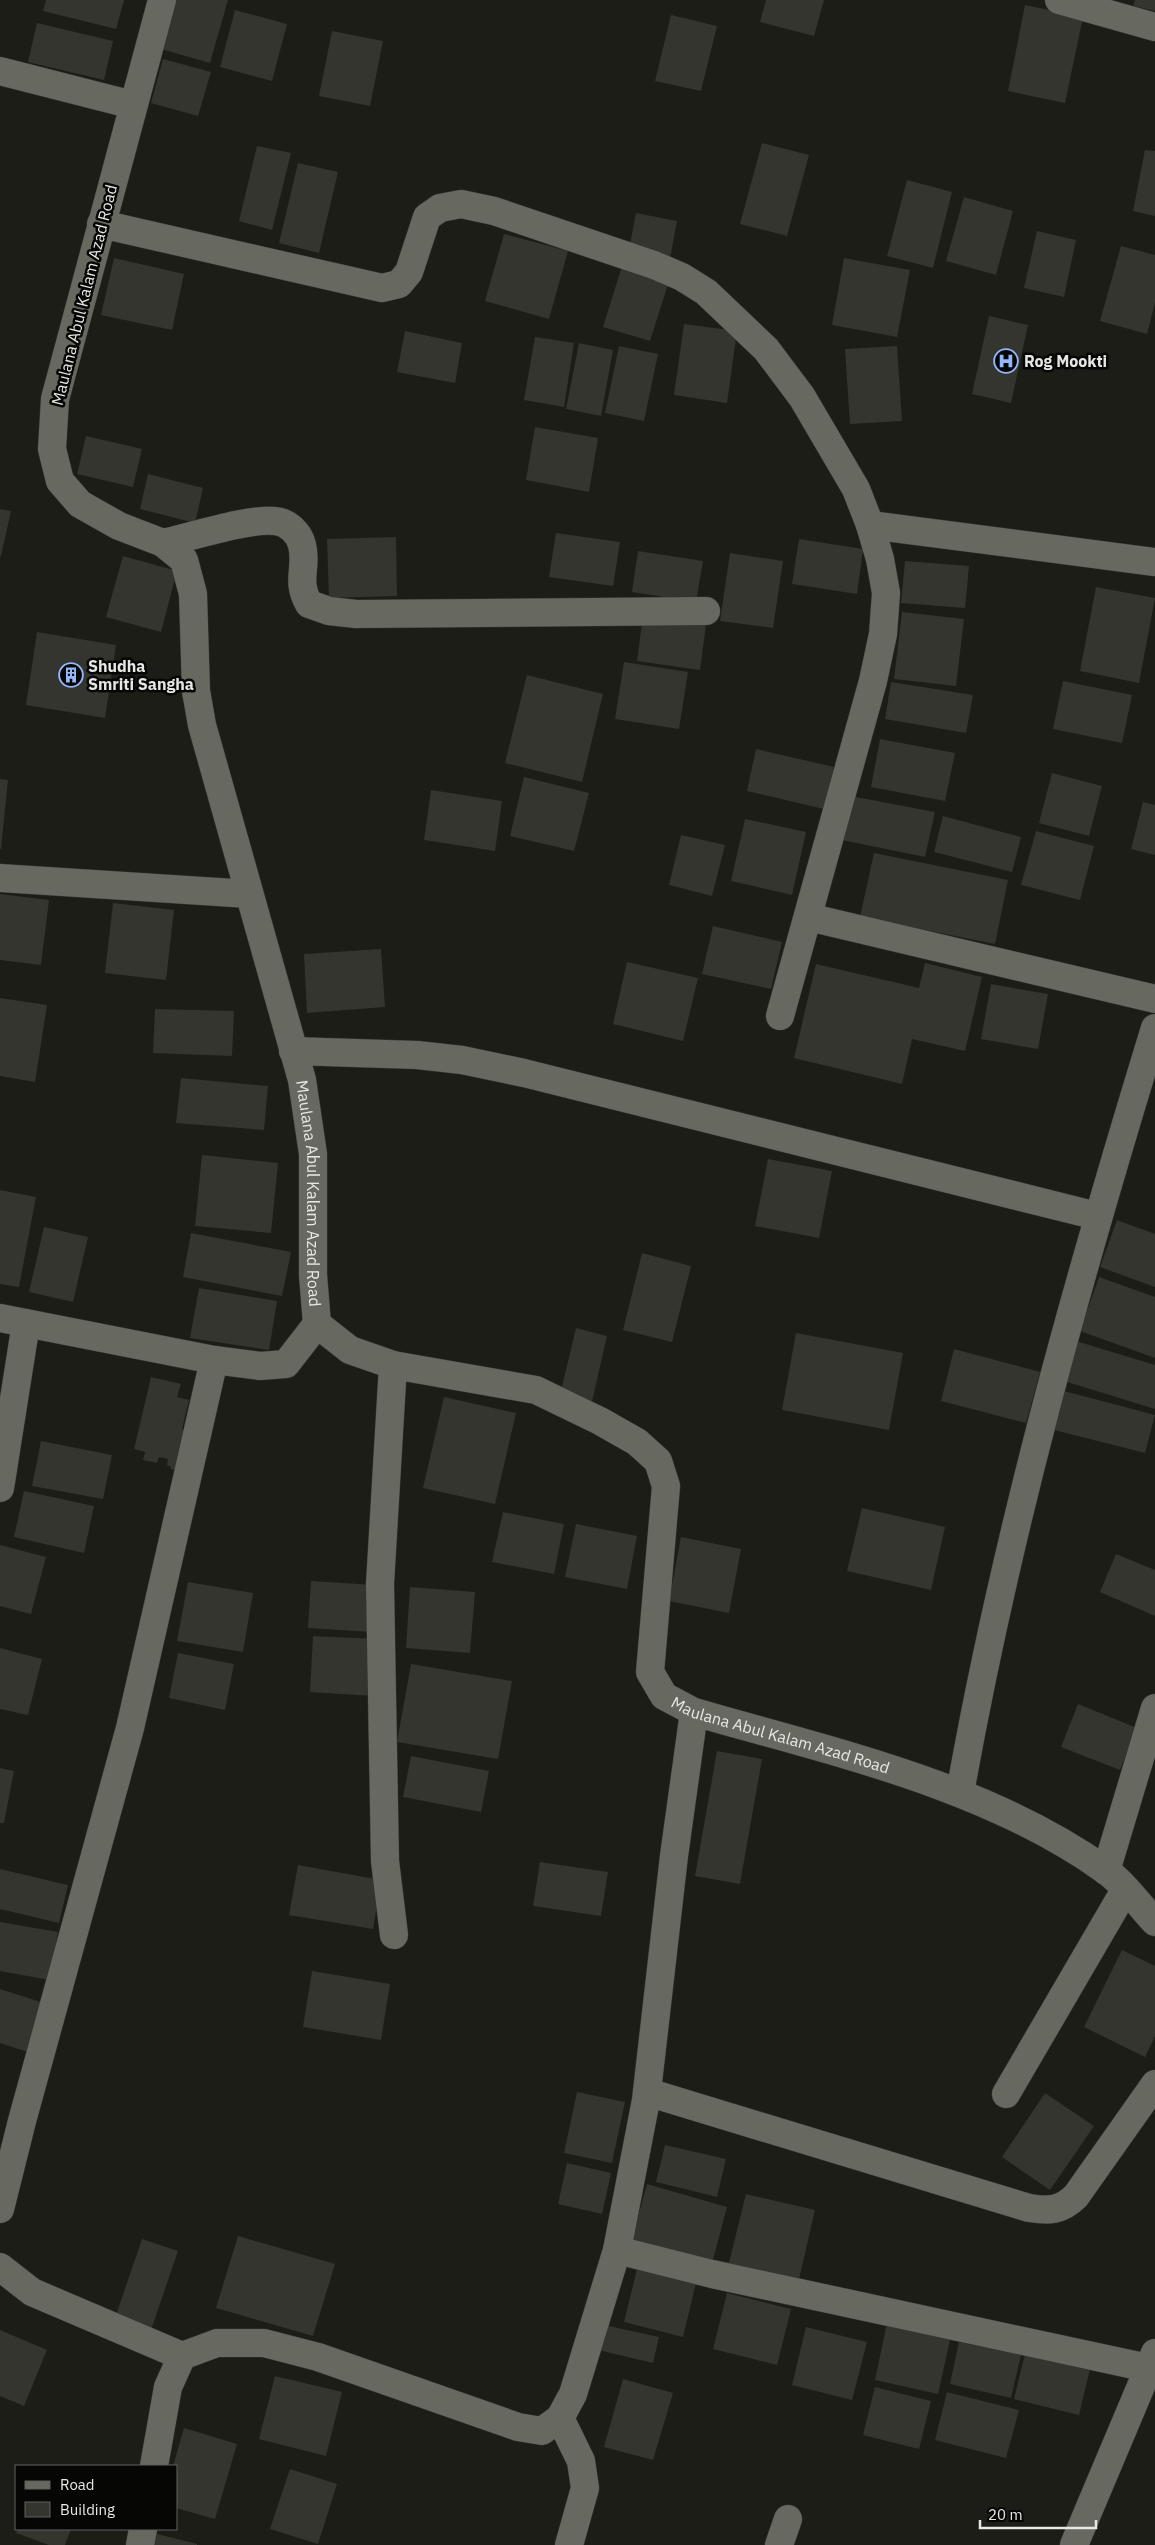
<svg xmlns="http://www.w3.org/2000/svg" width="1155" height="2545" font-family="'IBM Plex Sans',sans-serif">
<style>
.building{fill:#34352e}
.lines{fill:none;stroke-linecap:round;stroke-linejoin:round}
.minor-casing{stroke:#383834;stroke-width:29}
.minor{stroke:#676860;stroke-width:28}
.labels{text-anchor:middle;stroke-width:5;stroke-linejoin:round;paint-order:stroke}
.street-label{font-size:16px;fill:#e7e8e4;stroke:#060705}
.poi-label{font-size:16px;font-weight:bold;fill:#e7e8e4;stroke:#060705;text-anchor:start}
</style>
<rect width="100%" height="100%" fill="#1c1d16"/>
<path class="building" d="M46,0h78l-8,29 -73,-18z
M175,0h53l-18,63 -49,-14z
M766,0h58l-10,36 -54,-14z
M1135,0h20v11l-22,-5z
M1025,5l58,12 -18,86 -57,-12z
M235,10l52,14 -15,57 -52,-14z
M671,15l46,11 -16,65 -46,-10z
M37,23l76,18 -9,39 -76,-18z
M332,31l51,10 -13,65 -51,-10z
M163,59l48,13 -13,44 -47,-13z
M762,143l47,12 -22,81 -47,-12z
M257,146l34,7 -19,77 -33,-9z
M1145,150l10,1v65l-22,-5z
M298,163l40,9 -19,81 -40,-10z
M907,180l45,12 -19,76 -46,-12z
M964,197l49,14 -17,64 -50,-14z
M636,213l41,8 -7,38 -41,-9z
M1037,231l39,9 -12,57 -40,-9z
M504,234l64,17 -19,68 -64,-18z
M1121,246l34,9v48l-8,31 -47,-13z
M114,258l70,16 -12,56 -71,-15z
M844,258l66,12 -13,67 -65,-12z
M622,266l47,15 -19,60 -47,-14z
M989,316l39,9 -17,78 -39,-9z
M684,324l53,7 -10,72 -53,-8z
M405,331l57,12 -7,40 -58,-11z
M535,337l39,6 -10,64 -40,-7z
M579,343l34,7 -12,66 -35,-7z
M619,346l39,8 -14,67 -39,-8z
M897,346l5,75 -52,3 -5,-75z
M535,427l63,11 -9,54 -63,-12z
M86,436l56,13 -9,38 -56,-13z
M148,474l55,14 -8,35 -55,-14z
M0,509l11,2 -10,45h-1z
M556,533l64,9 -7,44 -64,-9z
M396,537l1,59 -68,2 -2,-59z
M799,539l64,10 -6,45 -65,-10z
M638,551l65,10 -7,41 -64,-10z
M730,553l53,8 -10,67 -53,-7z
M123,556l54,15 -16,61 -55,-15z
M905,561l64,5 -4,42 -64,-5z
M1096,587l59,11 -16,85 -59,-12z
M902,612l62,7 -8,67 -62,-7z
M643,616l63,9 -6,45 -63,-9z
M37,632l79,13 -11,73 -79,-13z
M624,662l64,10 -9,57 -64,-10z
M527,675l76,19 -21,88 -77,-19z
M1063,681l69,14 -10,48 -69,-14z
M891,682l82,13 -7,38 -81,-14z
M880,739l75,14 -10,48 -74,-14z
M756,749l78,18 -10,42 -77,-18z
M1052,773l50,13 -13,50 -50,-13z
M524,777l65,16 -15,58 -64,-15z
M0,779l8,1 -7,69h-1z
M431,790l71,11 -7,50 -71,-11z
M851,796l84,16 -10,45 -83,-17z
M1143,802l12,3v50l-24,-6z
M943,816l78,21 -9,35 -78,-20z
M745,819l61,13 -14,63 -61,-14z
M1036,831l58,15 -14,54 -59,-15z
M681,835l44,10 -13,51 -43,-11z
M874,853l134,27 -13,64 -135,-27z
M0,894l49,6 -8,65 -41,-5z
M113,903l61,7 -8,70 -61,-7z
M713,926l69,16 -11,47 -69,-15z
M381,949l4,58 -78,6 -3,-59z
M627,962l71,16 -15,63 -70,-17z
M925,963l57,14 -17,74 -53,-12 -10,45 -108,-26 22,-94 103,24z
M991,984l57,10 -10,55 -57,-10z
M0,998l47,7 -12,77 -35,-6z
M155,1009l79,2 -2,45 -79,-3z
M181,1078l87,8 -4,44 -88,-7z
M202,1155l76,8 -7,70 -76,-7z
M768,1159l64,12 -13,67 -64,-12z
M0,1190l36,7 -17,90 -19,-3z
M1117,1220l38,14v53l-55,-20z
M44,1227l44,10 -15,65 -44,-10z
M191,1233l100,19 -9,44 -99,-19z
M642,1253l49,13 -19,76 -49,-12z
M1099,1277l56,20v61l-75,-27z
M199,1288l78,13 -8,49 -79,-12z
M576,1328l31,8 -16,70 -32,-7z
M796,1333l107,20 -14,77 -107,-20z
M1076,1341l79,24v44l-91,-28z
M954,1349l86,23 -14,51 -85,-22z
M151,1377l30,7 -4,13 12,3 -7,29 9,2 -9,41 -11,-3v-2l-4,-2 1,-6 -9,-2 -2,6 -14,-3 2,-8 -11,-3z
M1064,1391l91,24 -10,38 -91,-23z
M444,1397l72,16 -21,91 -72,-16z
M41,1441l71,14 -9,44 -71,-13z
M24,1491l70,15 -10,47 -70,-16z
M862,1508l83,19 -14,63 -84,-19z
M503,1512l61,12 -10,50 -62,-12z
M576,1524l61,12 -10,53 -62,-12z
M681,1537l60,12 -12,64 -60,-12z
M0,1545l46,12 -15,57 -31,-8z
M1116,1554l39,16v46l-55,-24z
M311,1581l63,4 -3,47 -63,-4z
M188,1582l65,11 -10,59 -66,-11z
M410,1587l65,5 -5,61 -64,-5z
M313,1636l64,3 -3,57 -64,-4z
M0,1648l42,11 -14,56 -28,-6z
M178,1653l56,11 -9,46 -56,-12z
M411,1664l101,17 -14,78 -101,-17z
M1078,1704l59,24 -17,42 -59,-23z
M717,1751l45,8 -22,125 -45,-8z
M411,1756l78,15 -8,41 -78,-15z
M0,1768l14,3 -10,52h-4z
M540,1862l68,10 -7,44 -68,-10z
M298,1865l83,15 -8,49 -84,-14z
M0,1869l68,16 -9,38 -59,-14z
M0,1922l58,10 -9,48 -49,-9z
M1122,1950l33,16v70l-10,21 -61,-30z
M312,1971l78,13 -9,56 -78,-13z
M0,1989l47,15 -16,49 -31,-10z
M577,2092l48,10 -13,61 -48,-10z
M1045,2093l49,33 -44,64 -48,-33z
M665,2145l61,14 -9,38 -61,-15z
M567,2163l44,10 -9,41 -44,-10z
M647,2184l80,23 -16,60 -81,-22z
M746,2194l69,16 -17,74 -70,-17z
M238,2236l97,28 -22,72 -97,-28z
M142,2239l36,12 -28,82 -36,-12z
M637,2269l59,14 -13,54 -59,-15z
M727,2293l64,16 -14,56 -64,-16z
M888,2318l64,13 -14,63 -63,-14z
M600,2324l59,13 -6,26 -59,-14z
M806,2327l61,15 -15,58 -60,-15z
M0,2330l47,20 -23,56 -24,-10z
M959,2342l62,13 -10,43 -61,-14z
M1027,2346l65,15 -13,54 -65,-16z
M275,2376l67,16 -16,64 -67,-17z
M623,2379l50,14 -20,67 -49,-13z
M875,2387l56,14 -12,48 -56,-14z
M947,2392l72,18 -13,48 -71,-18z
M184,2428l53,16 -22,75 -39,-11v-42h-3z
M290,2469l47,15 -19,60 -48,-15z
M18,2529h53l-6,16h-16l-33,-12z
M157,2534l40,10v1h-43z"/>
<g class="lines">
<g class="minor-casing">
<g id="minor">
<path id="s1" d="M162,0l-107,399 -3,50 8,32 20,23 39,22 44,17 21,17 9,34 3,97 6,34 100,355 11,74v121l4,49 33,26 43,15 143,25 64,31 37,21 21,19 8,25 -16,186 14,24 30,16c139,40 292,73 411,158 19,13 34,35 50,52"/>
<path d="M1059,0l96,27"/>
<path d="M0,71l133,34"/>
<path d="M101,224l281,64 17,-4 10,-12 18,-55 13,-9 21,-4 33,7 160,54 28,12 24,15 60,57 36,48 54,92 14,36 10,34 6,34 -3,41 -10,47 -93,335"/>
<path d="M870,525l285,37"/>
<path d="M163,543c28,-6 86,-25 112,-22 13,1 24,12 27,24 6,22 -7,35 7,59l20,7 27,3 350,-3"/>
<path d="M0,878l249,16"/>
<path d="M808,917l347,82"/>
<path d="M293,1051l124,4 45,5 62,13 573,143"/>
<path d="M0,1318l214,42 46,6 26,-2 31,-40"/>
<path d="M393,1365l-13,219 5,277 9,74"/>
<path d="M0,1488l26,-165"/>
<path d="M960,1793c46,-259 118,-514 195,-765"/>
<path d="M1106,1871l49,-163"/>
<path d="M647,2092l382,116c20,3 32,3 47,-12l79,-112"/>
<path d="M1006,2094l119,-204"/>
<path d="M0,2209l22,-88 108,-393 84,-368"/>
<path d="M617,2250l95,24 436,94"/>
<path d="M0,2267l32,25 150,64"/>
<path d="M560,2418l21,43 4,27 -16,57"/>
<path d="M154,2466l14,-79 14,-31 35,-13h47l54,14 200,70 24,4 18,-13 13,-24 44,-144 29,-150 28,-244 20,-144"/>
<path d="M140,2545l3,-16"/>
<path d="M779,2545l9,-26"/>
<path d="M1074,2545l81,-192"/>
</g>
</g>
<use href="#minor" class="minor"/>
</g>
<defs>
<g id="hospital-ring" transform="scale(1.25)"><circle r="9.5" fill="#060705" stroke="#93b7fd" stroke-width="1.5"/><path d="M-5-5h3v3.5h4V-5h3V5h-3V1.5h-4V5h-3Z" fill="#93b7fd"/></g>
<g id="building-ring" transform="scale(1.25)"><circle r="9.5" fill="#060705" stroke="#93b7fd" stroke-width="1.5"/><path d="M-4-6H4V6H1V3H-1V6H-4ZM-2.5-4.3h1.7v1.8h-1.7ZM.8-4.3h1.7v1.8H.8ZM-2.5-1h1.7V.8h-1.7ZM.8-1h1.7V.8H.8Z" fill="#93b7fd"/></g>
</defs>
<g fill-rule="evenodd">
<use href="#hospital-ring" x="1006" y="361"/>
<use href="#building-ring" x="71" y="675"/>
</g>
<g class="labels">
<g class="street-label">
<text transform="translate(84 295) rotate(-76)" y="6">Maulana Abul Kalam Azad Road</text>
<text dy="6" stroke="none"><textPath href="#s1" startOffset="1295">Maulana Abul Kalam Azad Road</textPath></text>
<text dy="6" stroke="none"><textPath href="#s1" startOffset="2165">Maulana Abul Kalam Azad Road</textPath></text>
</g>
<g class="poi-label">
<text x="1024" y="367">Rog Mookti</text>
<text x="88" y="672">Shudha<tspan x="88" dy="18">Smriti Sangha</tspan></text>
</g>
</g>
<rect x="15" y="2465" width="162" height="65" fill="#060705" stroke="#60615e"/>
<rect x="25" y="2481" width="25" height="8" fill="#676860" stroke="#60615e"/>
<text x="60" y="2490" font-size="15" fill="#e7e8e4">Road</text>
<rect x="25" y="2502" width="25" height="15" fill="#34352e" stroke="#60615e"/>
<text x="60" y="2515" font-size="15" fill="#e7e8e4">Building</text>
<path d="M980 2520v8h116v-8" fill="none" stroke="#e7e8e4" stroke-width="2.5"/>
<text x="988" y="2520" font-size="15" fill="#e7e8e4" stroke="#060705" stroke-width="4" paint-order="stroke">20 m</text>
</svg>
